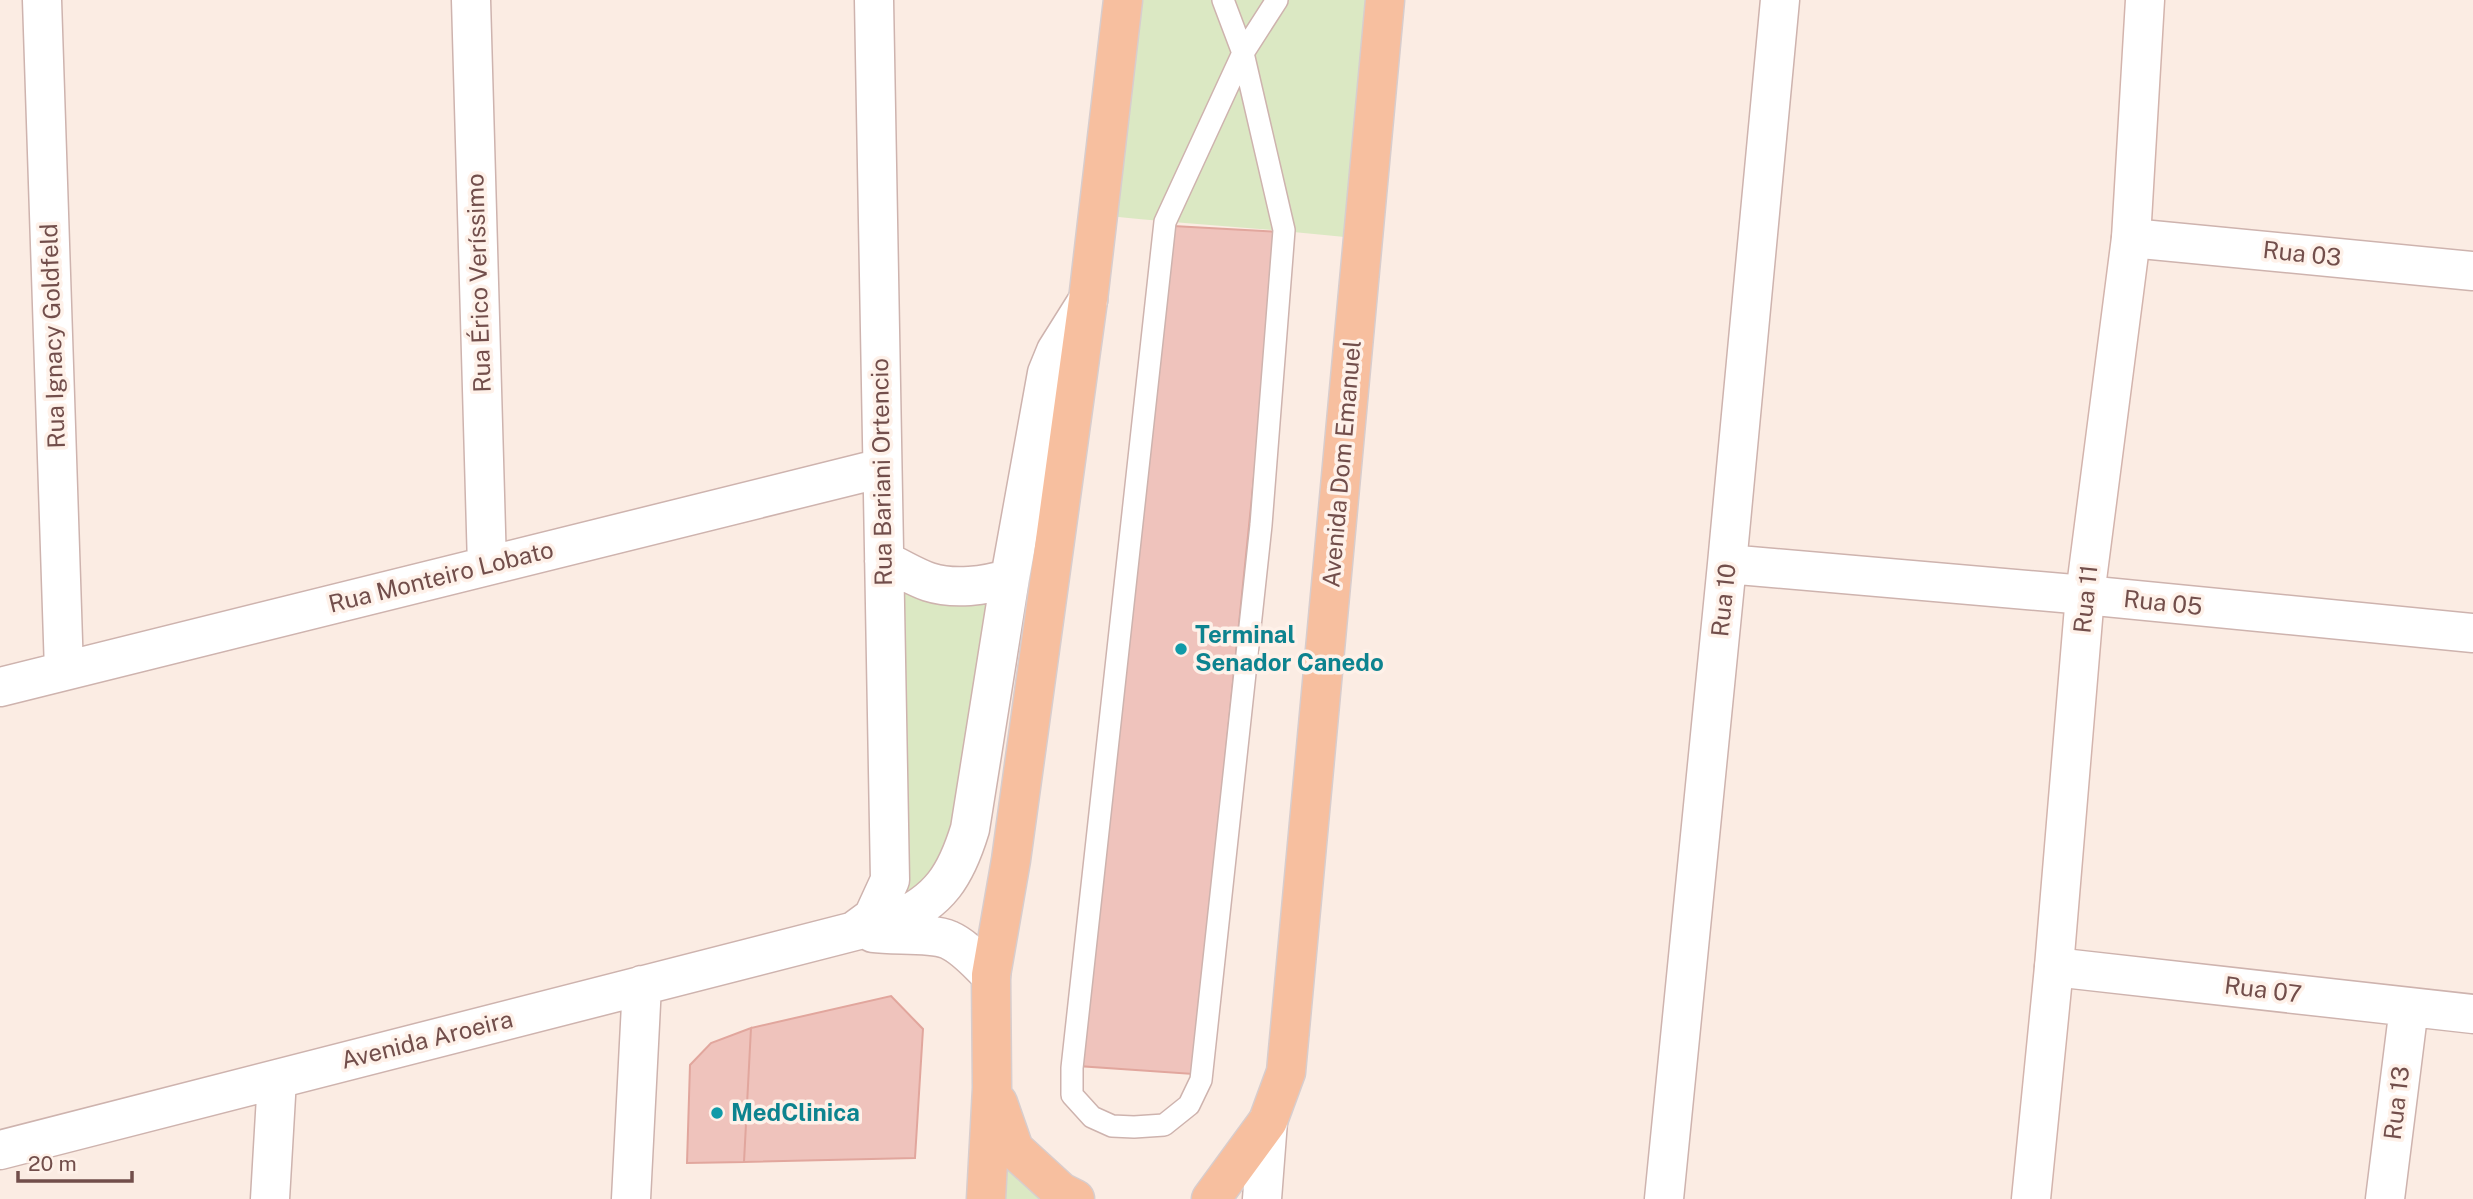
<svg xmlns="http://www.w3.org/2000/svg" width="2473" height="1199" font-family="'Public Sans',sans-serif">
<style>
.green{fill:#dbe8c3}
.building{fill:#efc3bc;stroke:#e1a69d;stroke-width:2}
.lines{fill:none;stroke-linecap:round;stroke-linejoin:round}
.lane-casing{stroke:#ceb3ae;stroke-width:24}
.street-casing{stroke:#ceb3ae;stroke-width:41}
.secondary-casing{stroke:#d3b4ad;stroke-width:41}
.primary-casing{stroke:#d8cdcd;stroke-width:41}
.lane{stroke:#fff;stroke-width:21}
.street{stroke:#fff;stroke-width:38}
.secondary{stroke:#fff;stroke-width:38}
.primary{stroke:#f7bf9f;stroke-width:38}
.culture-dot{fill:#0f9aa8;stroke:#fef1e9;stroke-width:2.5}
.labels{text-anchor:middle;stroke-width:7;stroke-linejoin:round;paint-order:stroke}
.street-label{font-size:24px;fill:#724e4b;stroke:#fef1e9}
.culture-label{font-size:24px;font-weight:bold;fill:#0d838f;stroke:#fef1e9;text-anchor:start}
</style>
<rect width="100%" height="100%" fill="#fbece3"/>
<path class="green" d="M1123,0h262l-22,239c-88,-10 -177,-15 -265,-24z
M884,561l110,22 -32,272 -52,59 -20,-34z
M992,1094l85,105h-91z"/>
<path class="building" d="M1173,226l106,6 -86,842 -115,-8z
M891,996l32,33 -8,129 -171,4 7,-134z
M751,1028l-7,134 -57,1 3,-98 21,-22z"/>
<g class="lines">
<g class="lane-casing">
<path id="lane" d="M1223,0l20,53 41,177 -23,295 -60,555 -12,25 -25,20 -30,2 -22,-1 -20,-9 -20,-22v-27l93,-846 78,-169 34,-53"/>
</g>
<g class="street-casing">
<path id="street" d="M42,0l22,671
M471,0l16,566
M2131,238l342,33
M884,561c15,6 30,16 45,21 25,8 56,4 81,-4l37,-205 9,-22 32,-51
M1727,564l358,31 388,38
M0,687l882,-219
M854,931l19,-14 17,-37 -16,-880
M873,933c21,3 59,-1 76,7 16,7 29,23 42,35
M2054,967l419,47
M0,1150l894,-229c46,-20 62,-46 76,-92l40,-251
M270,1199l7,-120
M631,1199l11,-214
M1262,1199l6,-78
M1664,1199l63,-635 53,-564
M2385,1199l24,-192"/>
</g>
<g class="secondary-casing">
<path id="secondary" d="M2031,1199l23,-232 31,-372 46,-357 14,-238"/>
</g>
<g class="primary-casing">
<path id="primary" d="M998,1103l16,46 47,43 14,7
M986,1199l6,-111 -1,-113 20,-115 77,-560 35,-300
M1211,1199l57,-78 18,-49 99,-1072"/>
</g>
<use href="#lane" class="lane"/>
<use href="#street" class="street"/>
<use href="#secondary" class="secondary"/>
<use href="#primary" class="primary"/>
</g>
<g class="culture-dot">
<circle cx="1181" cy="649" r="7"/>
<circle cx="717" cy="1113" r="7"/>
</g>
<g class="labels">
<g class="street-label">
<text transform="translate(2302 254) rotate(6)" y="8">Rua 03</text>
<text transform="translate(479 283) rotate(-92)" y="8">Rua Érico Veríssimo</text>
<text transform="translate(53 336) rotate(-92)" y="8">Rua Ignacy Goldfeld</text>
<text transform="translate(1342 464) rotate(-85)" y="8">Avenida Dom Emanuel</text>
<text transform="translate(882 472) rotate(-91)" y="8">Rua Bariani Ortencio</text>
<text transform="translate(441 577) rotate(-14)" y="8">Rua Monteiro Lobato</text>
<text transform="translate(2086 599) rotate(-84)" y="8">Rua 11</text>
<text transform="translate(1724 600) rotate(-84)" y="8">Rua 10</text>
<text transform="translate(2163 603) rotate(6)" y="8">Rua 05</text>
<text transform="translate(2263 990) rotate(7)" y="8">Rua 07</text>
<text transform="translate(427 1040) rotate(-14)" y="8">Avenida Aroeira</text>
<text transform="translate(2397 1103) rotate(-83)" y="8">Rua 13</text>
</g>
<g class="culture-label">
<text x="1195" y="643">Terminal<tspan x="1195" dy="28">Senador Canedo</tspan></text>
<text x="731" y="1121">MedClinica</text>
</g>
</g>
<path d="M18 1171v10h114v-10" fill="none" stroke="#724e4b" stroke-width="3.5"/>
<text x="28" y="1171" font-size="21" fill="#724e4b" stroke="#fef1e9" stroke-width="5" paint-order="stroke">20 m</text>
</svg>
